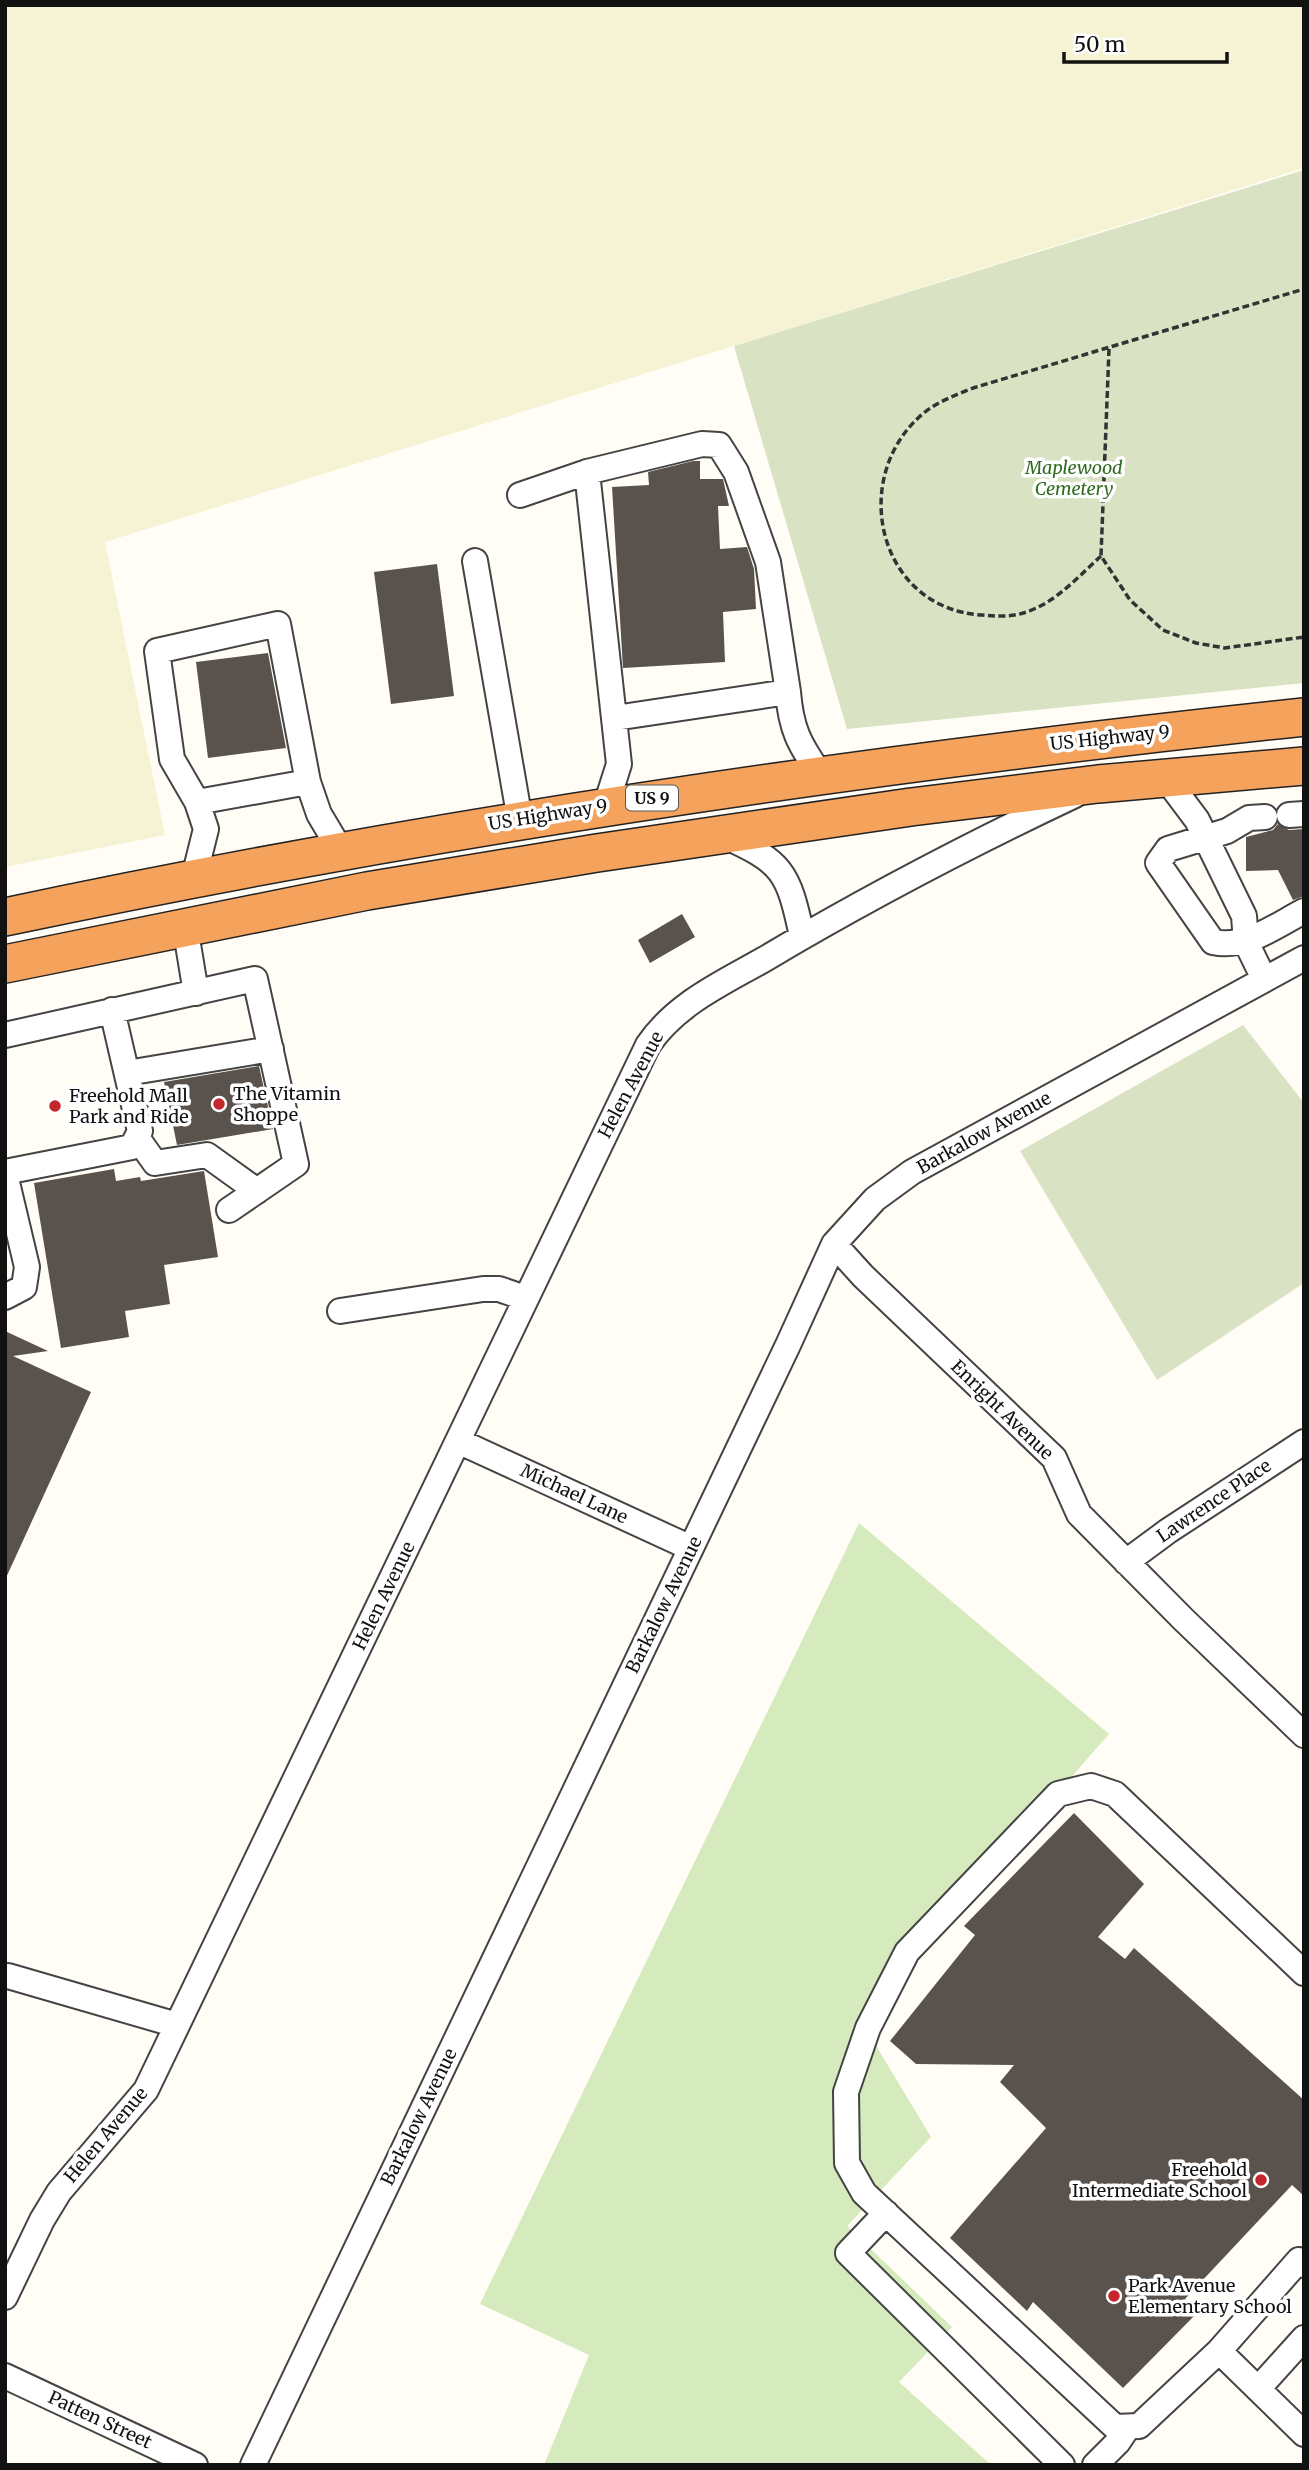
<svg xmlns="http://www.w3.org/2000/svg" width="1309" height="2470" font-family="Merriweather,serif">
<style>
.farmland{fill:#f6f3d4}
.green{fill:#d5ebbd}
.cemetery{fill:#d9e3c4}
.building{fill:#5a524d}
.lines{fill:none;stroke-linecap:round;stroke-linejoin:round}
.minor-casing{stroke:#444;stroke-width:28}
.highway-casing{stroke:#222;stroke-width:40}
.path{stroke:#333;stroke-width:3.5;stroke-dasharray:7 3.5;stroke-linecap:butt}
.minor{stroke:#fff;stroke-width:24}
.highway{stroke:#f5a25d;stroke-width:37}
.poi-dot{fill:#c4262e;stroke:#fff;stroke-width:2.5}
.labels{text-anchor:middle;stroke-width:7;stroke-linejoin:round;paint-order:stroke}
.shield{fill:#fff;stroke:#585858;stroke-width:2}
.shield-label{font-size:16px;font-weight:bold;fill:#111}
.park-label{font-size:18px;font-style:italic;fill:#2f6b1f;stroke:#fff}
.street-label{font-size:18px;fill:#111;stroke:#fff}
.poi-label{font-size:18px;fill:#111;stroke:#fff;text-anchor:start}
</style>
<rect width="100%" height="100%" fill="#fffdf5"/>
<path class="farmland" d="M5,5h1299v163l-1199,374 60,293 -160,32z"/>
<path class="green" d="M859,1523l250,211 -228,260 -15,35 65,108 -84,89 105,101 -53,55 92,83h-447l45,-110 -109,-51z"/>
<path class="cemetery" d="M1304,170v513l-457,46 -113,-383z
M1243,1025l61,78v180l-147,97 -137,-229z"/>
<path class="building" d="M693,461h7v18h23l6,27h-11l2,43 27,-2 7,22 2,40 -33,3 2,50 -102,6 -11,-181 37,-2 -1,-13z
M437,564l17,132 -63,8 -17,-132z
M268,653l18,95 -78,10 -12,-96z
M1278,824l11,6 15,-1v67l-11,4 -15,-30 -32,1v-34l27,-7z
M682,914l13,23 -45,26 -12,-23z
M259,1066l14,63 -96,16 -13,-63z
M114,1169l2,12 24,-4 1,4 63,-10 14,86 -54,8 6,39 -45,7 4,26 -68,11 -27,-165z
M5,1331l43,20 -35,5 78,36 -86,188z
M1074,1813l70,71 -46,53 27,22 9,-11 170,152v96l-12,-11 -107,114 13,13 -75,76 -90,-86 -6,9 -77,-73 96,-110 -46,-46 14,-17 -98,-1 -26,-23 85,-106 -11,-9z"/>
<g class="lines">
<g class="minor-casing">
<path id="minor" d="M587,472l32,292 -13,41
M520,495l67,-23 115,-28 17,1 17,27 32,90 20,130 -173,26
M475,561l45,259
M788,692c3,37 11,52 32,82
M1167,780l30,40 47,96 2,26 18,37
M197,802l111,-20
M1289,815l15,-1
M1265,817l-16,1 -22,13 -59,18 -10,14 55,79c33,7 62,-16 91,-31
M722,835c61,27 66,36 80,101
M194,877l12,-48 -9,-27 -25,-43 -15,-108 121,-27 30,158 11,32 22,37
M185,926l11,67
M5,1035l250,-56 41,185 -67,46
M127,1073l144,-24
M138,1139l17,24 52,-8 50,36
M5,1172l127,-25 8,-16 -28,-121
M5,1174l22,93 -3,20 -19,10
M834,1244l29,32 191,182 25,56 105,106 120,115
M340,1311l143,-22h16l26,9
M458,1441l233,107
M1126,1562l42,-31 136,-89
M1304,1973l-189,-179 -24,-8 -33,8 -151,158 -39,76 -22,64 1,71 17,30 251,234 24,-1 80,-75 80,-91 5,5
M8,1976l169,49
M886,2213l-38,40 214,212
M5,2297l37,-77 17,-28 87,-102 502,-1045c28,-41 73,-61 115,-85 101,-60 206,-115 312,-165
M1219,2351l85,83
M5,2376l190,89
M1258,2389l46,-51
M253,2465l535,-1120 46,-101 41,-45 37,-27 392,-214
M1095,2465l23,-23 10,-15"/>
</g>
<g class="highway-casing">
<path id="highway" d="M5,917c430,-91 862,-154 1299,-200
M5,964l362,-73 230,-38 314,-46 187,-23 206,-18"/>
</g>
<path class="path" d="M1109,349l-8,207 29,44 33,30 33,13 29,5 79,-11
M1101,556c-20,18 -41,42 -67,53 -17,8 -33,8 -52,6 -105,-6 -135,-140 -57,-203 14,-11 31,-17 48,-24l331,-99"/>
<use href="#minor" class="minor"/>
<use href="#highway" class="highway"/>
</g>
<g class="poi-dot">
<circle cx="219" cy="1104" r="7"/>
<circle cx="55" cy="1106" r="7"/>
<circle cx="1261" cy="2180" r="7"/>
<circle cx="1114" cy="2296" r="7"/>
</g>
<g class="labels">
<rect class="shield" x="626" y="785.5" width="52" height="25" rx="5"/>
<g class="shield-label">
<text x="652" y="804">US 9</text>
</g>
<g class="park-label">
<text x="1074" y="474">Maplewood<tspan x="1074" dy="21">Cemetery</tspan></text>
</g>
<g class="street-label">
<text transform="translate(1110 738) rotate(-6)" y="6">US Highway 9</text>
<text transform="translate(548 815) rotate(-9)" y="6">US Highway 9</text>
<text transform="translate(631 1085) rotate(-62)" y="6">Helen Avenue</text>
<text transform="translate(984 1133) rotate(-29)" y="6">Barkalow Avenue</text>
<text transform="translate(1002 1410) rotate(44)" y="6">Enright Avenue</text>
<text transform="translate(574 1494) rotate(25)" y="6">Michael Lane</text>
<text transform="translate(1214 1501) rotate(-34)" y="6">Lawrence Place</text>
<text transform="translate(384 1596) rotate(-64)" y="6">Helen Avenue</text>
<text transform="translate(664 1605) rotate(-64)" y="6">Barkalow Avenue</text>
<text transform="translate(419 2117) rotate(-64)" y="6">Barkalow Avenue</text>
<text transform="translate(106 2135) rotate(-50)" y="6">Helen Avenue</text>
<text transform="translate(100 2420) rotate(25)" y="6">Patten Street</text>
</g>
<g class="poi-label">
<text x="233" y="1100">The Vitamin<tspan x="233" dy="21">Shoppe</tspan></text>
<text x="69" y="1102">Freehold Mall<tspan x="69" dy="21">Park and Ride</tspan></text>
<text x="1247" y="2176" text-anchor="end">Freehold<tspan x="1247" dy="21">Intermediate School</tspan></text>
<text x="1128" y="2292">Park Avenue<tspan x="1128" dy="21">Elementary School</tspan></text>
</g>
</g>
<rect width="1309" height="2470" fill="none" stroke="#111111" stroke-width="14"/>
<path d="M1064 52v10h163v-10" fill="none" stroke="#111111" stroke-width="3.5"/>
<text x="1074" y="52" font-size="21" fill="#111111" stroke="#ffffff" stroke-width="5" paint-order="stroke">50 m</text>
</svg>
